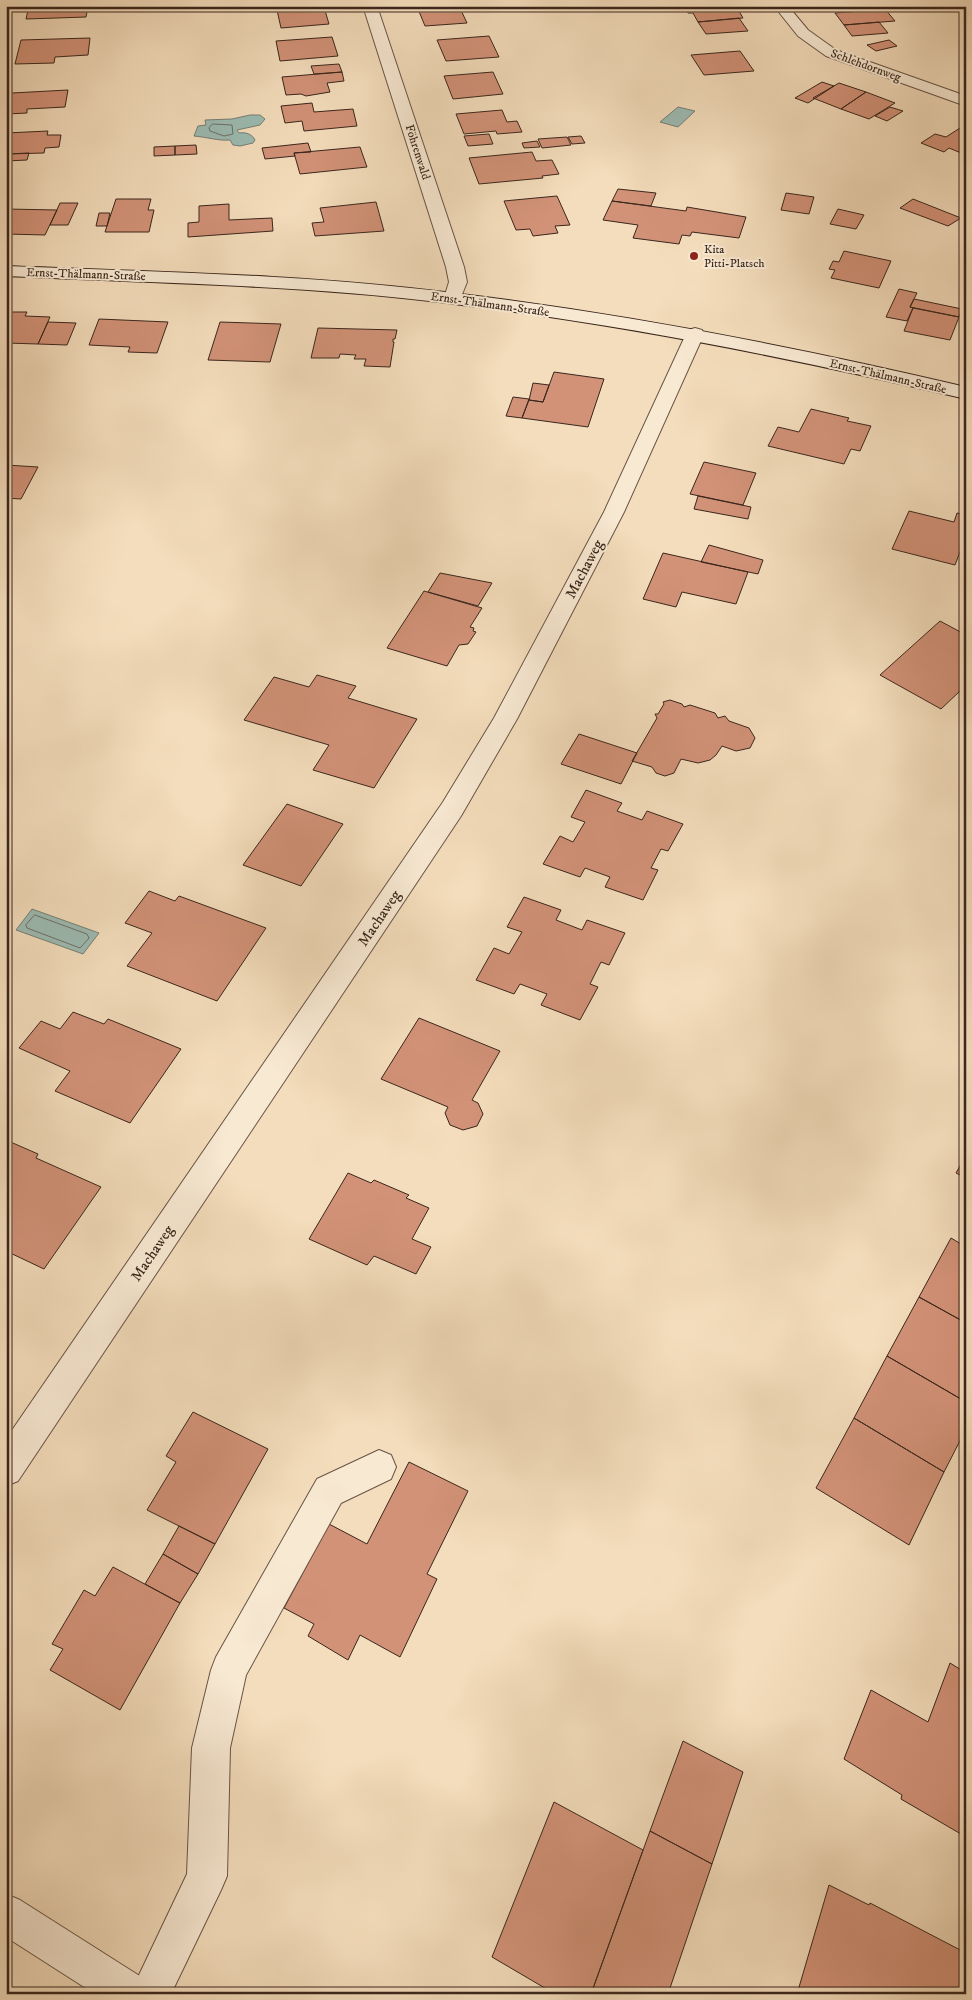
<svg xmlns="http://www.w3.org/2000/svg" width="972" height="2000" font-family="'IM FELL DW Pica',serif">
<style>
.water{fill:#9cbbb2;stroke:#757f76}
.lines{fill:none;stroke-linecap:round;stroke-linejoin:round}
.shore{stroke:#6b7067;stroke-width:1}
.building{fill:#d29278;stroke:#3a261c}
.lane-casing{stroke:#685444;stroke-width:2}
.street-casing{stroke:#685444;stroke-width:2}
.secondary-casing{stroke:#3a261c;stroke-width:2}
.lane{fill:#f8e9d3;fill-rule:evenodd}
.street{fill:#f8e9d3;fill-rule:evenodd}
.secondary{fill:#f8e9d3;fill-rule:evenodd}
.poi-dot{fill:#8f2418;stroke:#f8e9d3;stroke-width:2}
.labels{text-anchor:middle;stroke-width:4;stroke-linejoin:round;paint-order:stroke}
.far-street-label{font-size:12px;fill:#3a261c;stroke:#f8e9d3}
.far-poi-label{font-size:12px;fill:#3a261c;stroke:#f8e9d3;text-anchor:start}
.street-label{font-size:15px;fill:#3a261c;stroke:#f8e9d3}
</style>
<rect width="100%" height="100%" fill="#f4ddbc"/>
<filter id="stains"><feTurbulence type="fractalNoise" baseFrequency=".004" numOctaves="4"/><feColorMatrix values="0 0 0 0 .2 0 0 0 0 .09 0 0 0 0 .02 0 0 0 .5 -.17"/></filter>
<radialGradient id="worn" r=".72"><stop offset=".6" stop-color="#630" stop-opacity="0"/><stop offset="1" stop-color="#630" stop-opacity=".3"/></radialGradient>
<path class="water" d="M678,107l17,4 -17,16 -18,-5z
M250,115h10l5,4 -5,6 -23,5 2,3c7,-1 13,1 16,7l-2,3 -13,3 -7,-1 -3,-5c-12,1 -23,-3 -36,-4l4,-10 8,-1 -1,-5 27,-1z
M32,909l67,24 -16,21 -67,-24z"/>
<g class="lines">
<path class="shore" d="M213,124l19,1 1,9 -9,2 -14,-5 -1,-3z
M35,915l52,19 2,4 -9,10 -53,-20 -1,-3z"/>
</g>
<path class="building" d="M29,6h49l10,1 -2,10 -60,2z
M459,6l8,17 -42,3 -7,-17z
M683,6h53l7,12 -45,4 -5,-9h-5z
M843,6h37l2,3 -34,3z
M324,7l5,17 -48,4 -4,-18z
M885,9l10,12 -51,4 -9,-12z
M739,18l9,13 -42,3 -8,-12z
M879,22l9,11 -36,3 -8,-11z
M489,36l10,21 -53,4 -9,-21z
M332,37l6,19 -58,5 -4,-20z
M90,38l-2,17 -33,2 -1,6 -39,1 6,-24z
M889,40l8,6 -21,5 -9,-6z
M740,51l14,20 -50,4 -13,-20z
M339,64l3,8 -28,2 -3,-8z
M342,72l2,9 -17,2 3,9 -24,4 -5,-2 -15,1 -4,-18z
M493,72l10,22 -50,5 -9,-23z
M822,82l12,4 -26,17 -13,-5z
M839,83l27,9 -25,17 -28,-11z
M68,90l-3,17 -38,2v4l-20,1 5,-21z
M866,92l29,11 -26,16 -28,-10z
M312,103l2,9 39,-3 4,17 -53,5 -2,-10 -17,2 -4,-17z
M890,107l13,4 -16,10 -12,-5z
M502,110l5,12 10,-1 5,11 -25,2 -1,-3 -32,3 -8,-20z
M960,128l6,2v25l-17,-7 -5,4 -23,-9 14,-9 11,3z
M48,131l-1,4h14l-2,12 -14,1 -1,5 -38,1v-21z
M489,134l4,10 -25,2 -4,-10z
M581,136l4,7 -13,1 -4,-7z
M567,137l4,8 -29,3 -4,-9z
M537,141l3,6 -16,1 -2,-5z
M308,143l3,9 -17,1 1,3 -30,3 -3,-11z
M196,145l1,9 -22,1v-9z
M175,146v9l-21,1v-9z
M360,147l7,20 -67,7 -6,-21z
M532,152l4,9 16,-1 7,14 -17,2 1,2 -64,6 -10,-26z
M29,153l-2,7 -21,1v-7z
M618,189l38,4 -5,13 -39,-5z
M786,193l28,4 -5,17 -28,-4z
M557,196l13,29 -15,1 3,7 -25,3 -3,-7 -14,1 -12,-29z
M116,199h35l-3,11h6l-5,22h-44z
M913,199l48,19 -13,8 -48,-18z
M612,201l74,10 1,-4 59,10 -7,21 -47,-6 -2,4 -8,-1 -3,9 -46,-6 5,-13 -35,-5z
M376,202l8,29 -69,5 -3,-13 12,-1 -4,-14z
M60,203h18l-10,22h-18z
M229,204v16l43,-2 1,13 -85,6v-14l11,-1v-16z
M6,209l51,1 -12,25 -39,-1z
M838,209l26,6 -8,14 -26,-5z
M99,213h11l-3,13h-11z
M844,251l47,10 -12,27 -48,-10 4,-8 -6,-1 4,-8 6,1z
M899,289l18,4 -7,14 3,1 -6,13 -21,-4z
M914,299l48,10 -3,8 -49,-10z
M913,308l46,9 -9,23 -46,-9z
M6,312h21l-2,4 25,1 -12,27 -32,-1z
M99,319l69,3 -11,31 -29,-1 2,-5 -41,-2z
M48,322l28,1 -9,22 -29,-1z
M220,322l61,2 -11,38 -62,-2z
M318,328l79,2 -2,9h-2v3h1l-4,25 -26,-1 2,-7h-12l2,-4 -16,-1 -1,4h-28z
M554,372l50,7 -16,48 -66,-9 7,-18 14,2z
M533,383l16,2 -6,17 -14,-2z
M513,397l16,2 -7,19 -16,-2z
M811,409l38,9 -2,3 24,5 -11,25 -9,-2 -7,15 -76,-18 10,-19 21,5z
M704,462l52,11 -13,32 -53,-11z
M6,465l32,2 -17,32 -15,-1z
M698,496l53,11 -3,12 -54,-10z
M909,511l45,11 3,-9 9,2v21l-11,29 -63,-16z
M709,545l54,15 -5,14 -57,-12z
M663,553l85,19 -12,32 -54,-12 -6,15 -33,-8z
M440,573l52,10 -14,23 -50,-14z
M424,591l58,17 -12,19 4,1 -1,3 3,1 -8,12 -9,1 -12,21 -60,-18z
M940,621l26,14v59l-6,-3 -19,18 -61,-34z
M317,675l39,11 -8,12 69,21 -43,69 -61,-18 16,-25 -85,-25 30,-43 35,10z
M670,700l12,4 2,3 6,-2 25,8 3,5 7,-2 4,5 20,7 6,10 -5,10 -14,3 -14,-5 -6,9 -6,5 -12,3 -17,-4 -7,14 -9,3 -9,-3 -4,-6 -20,-6 25,-43 -2,-4h3l6,-10 -1,-2z
M579,734l58,19 -16,31 -60,-20z
M586,790l36,13 -5,8 25,9 5,-9 36,13 -15,27 -7,-2 -10,19 7,2 -15,30 -38,-13 5,-10 -25,-9 -5,9 -37,-13 17,-28 13,6 12,-20 -14,-5z
M287,804l56,20 -42,62 -58,-21z
M149,891l26,10 4,-5 87,32 -49,73 -90,-35 25,-33 -27,-10z
M524,897l37,13 -5,10 26,10 5,-10 38,13 -16,32 -8,-3 -11,22 8,3 -18,33 -39,-15 6,-11 -27,-10 -6,10 -38,-14 18,-32 15,6 13,-22 -15,-5z
M73,1012l31,12 4,-5 73,30 -51,74 -75,-32 15,-20 -51,-23 22,-27 19,8z
M419,1018l81,33 -28,49 6,3 5,11 -6,12 -14,4 -13,-5 -5,-12 3,-6 -67,-28z
M6,1140l32,14 -2,4 65,29 -57,82 -38,-18z
M966,1155v23l-10,-5z
M348,1173l23,10 3,-3 35,15 -3,3 23,10 -17,31 19,8 -15,27 -42,-18 -7,9 -58,-26z
M951,1238l15,9v76l-47,-26z
M919,1297l47,26v79l-79,-46z
M887,1356l79,46v27l-22,43 -90,-54z
M193,1412l75,37 -53,95 -68,-34 29,-48 -10,-6z
M854,1418l90,54 -35,73 -93,-57z
M409,1462l59,29 -41,83 10,5 -37,78 -40,-22 -12,25 -40,-24 6,-12 -30,-16 45,-84 38,20z
M179,1526l36,18 -17,30 -35,-20z
M163,1554l35,20 -18,29 -35,-19z
M113,1567l67,36 -60,107 -70,-40 13,-21 -11,-5 32,-54 11,6z
M950,1663l16,10v164l-65,-38 1,-4 -58,-36 27,-69 57,32z
M683,1741l60,31 -31,92 -62,-33z
M554,1802l89,48 -52,144h-36l-63,-37z
M650,1831l62,33 -44,130h-77z
M829,1885l40,20 1,-2 96,50v17l-6,24h-163z"/>
<g class="lines">
<g class="lane-casing">
<path id="lane" d="M379,1450l12,5 5,12 -5,12 -50,24 -95,172 -16,73 -3,128 -6,14 -50,104h-41l57,-120 5,-126 19,-78 5,-13 101,-178z"/>
</g>
<g class="street-casing">
<path id="street" d="M363,6h14l87,261 3,15 -8,20 -6,1 -6,-1 -3,-4 5,-16 -3,-15z
M774,6h14l20,24 28,20 130,46v10l-140,-50 -28,-20z
M695,328l7,2 2,4 -80,178 -107,207 -56,97 -443,665 -12,5v-47l437,-637 51,-84 110,-206 82,-178 2,-4z
M6,1894l14,6 126,80 6,14h-57l-89,-57z"/>
</g>
<g class="secondary-casing">
<path id="secondary" d="M6,266c149,6 299,8 447,27 173,21 344,54 513,94v12c-169,-40 -340,-74 -512,-95 -149,-19 -299,-21 -448,-28z"/>
</g>
<use href="#lane" class="lane"/>
<use href="#street" class="street"/>
<use href="#secondary" class="secondary"/>
</g>
<circle class="poi-dot" cx="694" cy="256" r="5"/>
<g class="labels">
<g class="far-street-label">
<text transform="translate(866 65) rotate(20)" y="4">Schlehdornweg</text>
<text transform="translate(418 152) rotate(72)" y="4">Föhrenwald</text>
<text transform="translate(86 274) rotate(2)" y="4">Ernst-Thälmann-Straße</text>
<text transform="translate(490 304) rotate(8)" y="4">Ernst-Thälmann-Straße</text>
<text transform="translate(888 376) rotate(13)" y="4">Ernst-Thälmann-Straße</text>
</g>
<g class="far-poi-label">
<text x="704" y="253">Kita<tspan x="704" dy="14">Pitti-Platsch</tspan></text>
</g>
<g class="street-label">
<text transform="translate(584 569) rotate(-62)" y="5">Machaweg</text>
<text transform="translate(379 918) rotate(-56)" y="5">Machaweg</text>
<text transform="translate(152 1253) rotate(-56)" y="5">Machaweg</text>
</g>
</g>
<rect width="972" height="2000" fill="none" stroke="#f4ddbc" stroke-width="25"/>
<rect x="8" y="8" width="957" height="1985" fill="none" stroke="#3a261c" stroke-width="2.5"/>
<rect x="12" y="12" width="947" height="1975" fill="none" stroke="#3a261c"/>
<rect width="100%" height="100%" filter="url(#stains)"/>
<rect width="100%" height="100%" fill="url(#worn)"/>
</svg>
